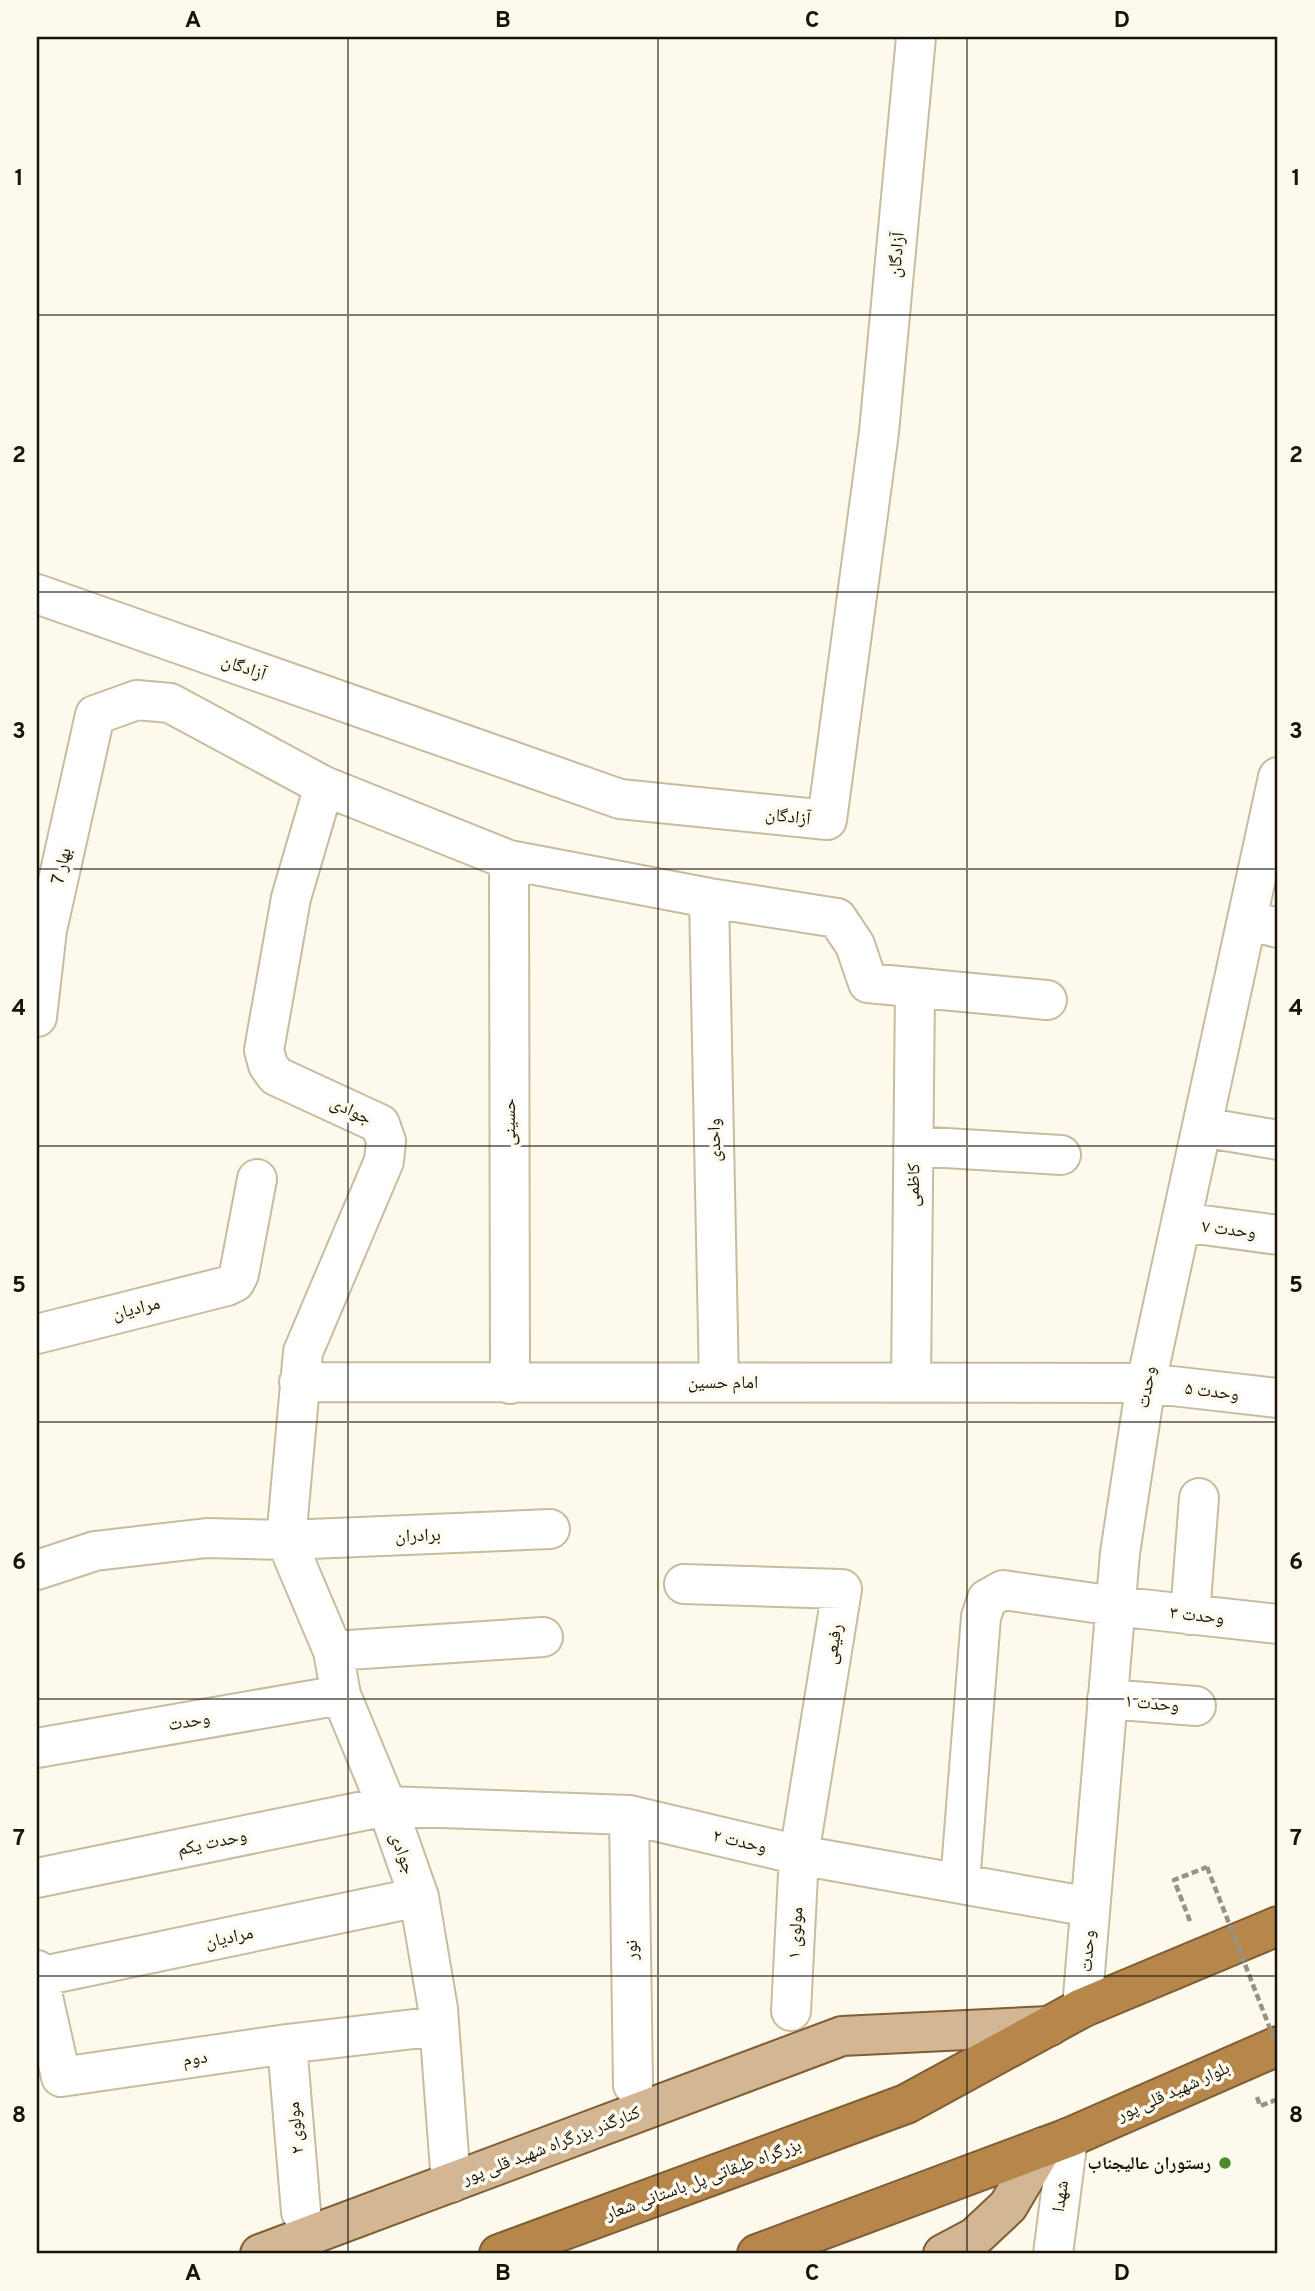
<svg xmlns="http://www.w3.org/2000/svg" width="1315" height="2291" font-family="Overpass,'Noto Naskh Arabic',sans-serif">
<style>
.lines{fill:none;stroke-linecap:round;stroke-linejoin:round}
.minor-casing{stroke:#c8bc9f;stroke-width:42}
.major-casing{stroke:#7f5e34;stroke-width:42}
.highway-casing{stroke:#7f5e34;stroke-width:42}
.path{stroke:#979287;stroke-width:4.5;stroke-dasharray:7 3.5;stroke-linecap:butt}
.minor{stroke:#fff;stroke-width:38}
.major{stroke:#d3b693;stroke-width:38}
.highway{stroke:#b6864b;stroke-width:38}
.path-bridge{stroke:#979287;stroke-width:4.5;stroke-dasharray:7 3.5;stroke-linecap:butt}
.grid{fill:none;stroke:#19140a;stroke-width:2;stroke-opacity:0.55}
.poi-dot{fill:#4c8a2a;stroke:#fef9ed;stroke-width:2.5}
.labels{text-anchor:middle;stroke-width:7;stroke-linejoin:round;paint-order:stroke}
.street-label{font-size:18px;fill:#19140a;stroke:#fef9ed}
.poi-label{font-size:18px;font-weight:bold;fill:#19140a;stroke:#fef9ed;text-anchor:end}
.neatline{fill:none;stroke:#19140a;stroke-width:2.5}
.grid-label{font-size:23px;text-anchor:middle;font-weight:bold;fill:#19140a}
</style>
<rect width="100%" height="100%" fill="#fef9ed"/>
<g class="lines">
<g class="minor-casing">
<path id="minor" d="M37,594l583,205 207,21 52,-388 37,-395
M324,786l-33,112 -27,152 4,15 8,11 104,48 6,17 -2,20 -81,191 -17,188 264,-11
M509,860l1,524
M709,898l10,484
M1247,920l31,8
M37,1017l10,-87 48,-215 42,-15 33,3 154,83 185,74 200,38 128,20 18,27 13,38 179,17
M1202,1127l76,13
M913,1146l148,9
M1181,1222l97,13
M37,1334l190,-48 8,-4 4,-8 18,-95
M299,1382l847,1 132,15
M911,1382l4,-393
M37,1570l58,-19 112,-13 79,2 47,111 8,44 46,111 32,91 19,112 13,174
M684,1584l158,5 -43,266 -8,156
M1190,1615l9,-117
M333,1651l210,-14
M1107,1699l89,7
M37,1748l304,-53
M629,1815l4,270
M37,1878l350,-72 242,9 170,40 291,52
M960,1883l21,-266 6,-18 16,-9 112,16 163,18
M37,1970l24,107 226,-33 152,-18
M38,1977l381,-80
M1082,2008l38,-455 26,-170 132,-606
M287,2044l14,168
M1053,2254l15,-116"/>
</g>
<g class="major-casing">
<path id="major" d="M260,2254l582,-218 208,-10
M943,2254l32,-17 33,-31 35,-59"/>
</g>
<g class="highway-casing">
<path id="highway" d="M499,2254l407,-150 176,-96 196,-82
M757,2254l311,-116 210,-92"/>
</g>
<path class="path" d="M1190,1921l-16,-41 33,-13
M1257,2097l3,9 18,-7"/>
<use href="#minor" class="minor"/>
<use href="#major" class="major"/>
<use href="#highway" class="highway"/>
<path class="path-bridge" d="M1207,1867l71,182"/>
</g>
<path class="grid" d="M348,37v2217M658,37v2217M967,37v2217M37,315h1241M37,592h1241M37,869h1241M37,1146h1241M37,1422h1241M37,1699h1241M37,1976h1241"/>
<circle class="poi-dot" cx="1225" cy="2163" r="7"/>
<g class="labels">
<g class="street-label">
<text transform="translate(896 255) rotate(-85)" y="6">آزادگان</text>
<text transform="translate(244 667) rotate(19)" y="6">آزادگان</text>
<text transform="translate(788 816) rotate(6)" y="6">آزادگان</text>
<text transform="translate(61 866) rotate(-77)" y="6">بهار 7</text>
<text transform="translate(351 1110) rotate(25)" y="6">جوادی</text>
<text transform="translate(509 1122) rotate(-90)" y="6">حسینی</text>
<text transform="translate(714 1140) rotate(-91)" y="6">واحدی</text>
<text transform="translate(913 1185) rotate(-89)" y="6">کاظمی</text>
<text transform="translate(1229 1229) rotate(7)" y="6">وحدت ۷</text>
<text transform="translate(136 1308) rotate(-14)" y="6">مرادیان</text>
<text x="723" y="1388">امام حسین</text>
<text transform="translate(1146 1387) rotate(-80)" y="6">وحدت</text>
<text transform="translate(1212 1391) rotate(7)" y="6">وحدت ۵</text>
<text transform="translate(418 1535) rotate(-2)" y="6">برادران</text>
<text transform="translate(1197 1615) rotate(6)" y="6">وحدت ۳</text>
<text transform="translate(833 1644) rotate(-81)" y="6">رفیعی</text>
<text transform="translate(1152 1703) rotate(5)" y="6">وحدت ۱</text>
<text transform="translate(189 1721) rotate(-10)" y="6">وحدت</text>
<text transform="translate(740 1841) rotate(13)" y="6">وحدت ۲</text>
<text transform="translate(212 1842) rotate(-12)" y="6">وحدت یکم</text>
<text transform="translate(403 1853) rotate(70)" y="6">جوادی</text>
<text transform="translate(795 1933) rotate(-87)" y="6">مولوی ۱</text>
<text transform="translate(229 1937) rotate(-12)" y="6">مرادیان</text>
<text transform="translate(631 1950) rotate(-91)" y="6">نور</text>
<text transform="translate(1087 1951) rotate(-86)" y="6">وحدت</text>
<text transform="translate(195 2058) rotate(-8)" y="6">دوم</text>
<text transform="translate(1173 2091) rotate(-24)" y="6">بلوار شهید قلی پور</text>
<text transform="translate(295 2128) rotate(-95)" y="6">مولوی ۲</text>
<text transform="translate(551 2145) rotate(-21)" y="6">کنارگذر بزرگراه شهید قلی پور</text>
<text transform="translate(703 2179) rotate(-20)" y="6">بزرگراه طبقاتی پل باستانی شعار</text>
<text transform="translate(1060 2196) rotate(-82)" y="6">شهدا</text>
</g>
<g class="poi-label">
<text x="1211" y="2169">رستوران عالیجناب</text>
</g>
</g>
<rect width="1315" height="2291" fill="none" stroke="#fef9ed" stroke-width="77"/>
<rect x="38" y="38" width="1238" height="2214" class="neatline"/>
<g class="grid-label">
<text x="193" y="27">A</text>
<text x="503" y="27">B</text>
<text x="812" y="27">C</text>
<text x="1122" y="27">D</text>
<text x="19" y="185">1</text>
<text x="1296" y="185">1</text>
<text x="19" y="462">2</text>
<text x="1296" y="462">2</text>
<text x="19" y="738">3</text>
<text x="1296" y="738">3</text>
<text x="19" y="1015">4</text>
<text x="1296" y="1015">4</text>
<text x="19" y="1292">5</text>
<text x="1296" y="1292">5</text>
<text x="19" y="1569">6</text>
<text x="1296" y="1569">6</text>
<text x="19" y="1845">7</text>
<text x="1296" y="1845">7</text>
<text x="19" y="2122">8</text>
<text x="1296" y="2122">8</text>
<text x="193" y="2280">A</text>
<text x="503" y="2280">B</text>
<text x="812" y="2280">C</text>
<text x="1122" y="2280">D</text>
</g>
</svg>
